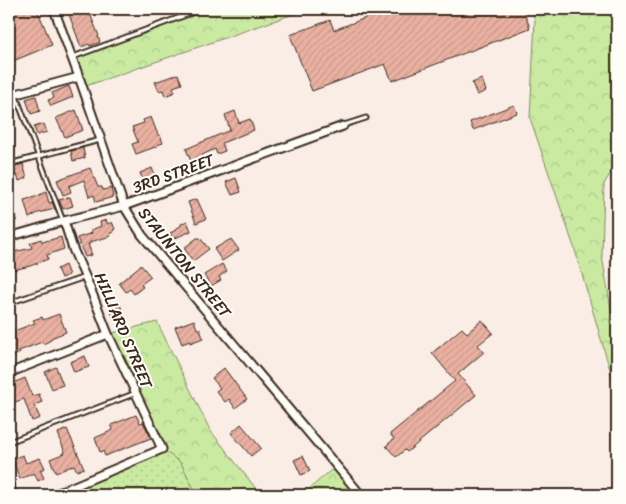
<svg xmlns="http://www.w3.org/2000/svg" width="626" height="504" font-family="Sriracha,sans-serif">
<style>
.grass{fill:url(#grass-dots);stroke:#828a60}
.forest{fill:url(#forest-crowns);stroke:#828a60}
.building{fill:url(#building-hatch);stroke:#3b2a1e}
.lines{fill:none;stroke-linecap:round;stroke-linejoin:round}
.service-casing{stroke:#3b2a1e;stroke-width:7}
.minor-casing{stroke:#3b2a1e;stroke-width:11}
.service{stroke:#fdfcf7;stroke-width:3}
.minor{stroke:#fdfcf7;stroke-width:7}
.labels{text-anchor:middle;stroke-width:4;stroke-linejoin:round;paint-order:stroke}
.street-label{font-size:16px;fill:#3b2a1e;stroke:#fdfcf7}
</style>
<defs>
<pattern id="grass-dots" width="8" height="8" patternUnits="userSpaceOnUse" patternTransform="scale(1.25)"><rect width="8" height="8" fill="#caeaa2"/><path d="M2 2h.1M6 6h.1" fill="none" stroke="#aec98b" stroke-width="1.8" stroke-linecap="round"/></pattern>
<pattern id="forest-crowns" width="20" height="18" patternUnits="userSpaceOnUse" patternTransform="scale(1.25)"><rect width="20" height="18" fill="#caeaa2"/><path d="M2 6a3 3 0 1 1 6 0M12 15a3 3 0 1 1 6 0" fill="none" stroke="#aec98b"/></pattern>
<pattern id="building-hatch" width="6" height="6" patternUnits="userSpaceOnUse" patternTransform="scale(1.25)"><rect width="6" height="6" fill="#eab1a2"/><path d="M-1 1l2-2M0 6l6-6M5 7l2-2" fill="none" stroke="#ca988b"/></pattern>
</defs>
<rect width="100%" height="100%" fill="#f9ede6"/>
<filter id="ink" filterUnits="userSpaceOnUse"><feTurbulence type="fractalNoise" baseFrequency=".02" numOctaves="2"/><feDisplacementMap in="SourceGraphic" scale="10" xChannelSelector="R" yChannelSelector="G"/><feConvolveMatrix kernelMatrix="1 2 1 2 8 2 1 2 1" color-interpolation-filters="sRGB"/></filter>
<g filter="url(#ink)">
<path class="grass" d="M162,449l19,14 16,32h-144z"/>
<path class="forest" d="M202,9h106l-225,78 -11,-30z
M531,9h86v154l-13,21 -2,72 15,88v50l-42,-144 -45,-132 5,-98z
M157,322l53,108 51,65h-64l-16,-32 -19,-14 -54,-115z
M336,466l23,29h-57z"/>
<path class="building" d="M9,9h28l15,36 -39,16 -4,-10z
M67,9h21l11,27h-1l2,6 -10,4 -1,-2 -8,3z
M365,9h158l7,19 -138,53 -7,-17 -73,27 -22,-56 40,-15 4,10 34,-13z
M178,74l4,10 -9,3 2,5 -10,4 -2,-6 -4,1 -4,-9z
M482,79l4,12 -9,4 -5,-12z
M69,86l4,11 -22,9 -3,-6 6,-2 -2,-5z
M36,96l4,15 -9,3 -5,-15z
M514,105l3,8 -44,17 -3,-8z
M76,110l7,20 -18,7 -9,-19z
M235,111l4,12 11,-4 4,11 -32,13 3,8 -8,3 -2,-5 -13,6 2,6 -11,5 -7,-17 44,-19 -5,-15z
M151,117l7,18h2l3,8 -6,2 1,1 -22,8 -4,-10 6,-2 -6,-15 12,-4 -1,-3z
M44,124l3,8 -10,3 -3,-8z
M83,148l2,10 -12,3 -2,-10z
M23,164l4,14 -8,3 -2,-6 -8,2v-9z
M90,168l8,19h4l1,3 8,-2 2,9 -17,5 -2,-7 -5,2 -5,-17 -15,6 2,6 -8,3 -6,-15z
M152,168l4,10 -12,5 -4,-10z
M236,178l5,14 -9,3 -6,-13z
M46,192l3,11 3,-1 3,7 -17,4 -9,5 -5,-18 11,-3z
M70,197l3,9 -10,3 -4,-9z
M197,199l9,20 -10,4 -8,-21z
M14,210l3,10 -8,3v-12z
M106,220l2,4 4,-2 3,7 -2,1 1,2 -4,1 1,3 -21,6v2h-2l4,11 -7,2 -8,-19 15,-5 -1,-3 10,-4 -1,-4z
M187,221l4,10 -18,8 -3,-6 6,-3 -1,-1 6,-3v-2z
M61,237l3,12 -17,6 1,4 -18,7 -21,5v-18l23,-5 -2,-5 11,-4 1,3z
M197,238h3l9,11 -16,12 -9,-13z
M231,239l8,11 -17,11 -8,-12z
M222,264l5,7 -8,6 2,3 -10,6 -7,-11z
M65,265l4,10 -8,3 -4,-9z
M141,265l10,12 -10,7 2,3 -9,7 -4,-5 -4,3 -7,-9z
M120,305l5,11 -10,5 -5,-12z
M59,314l7,18 -15,6v2l-8,4 -1,-2 -23,9 1,2 -9,4 -2,-6v-18l26,-10 -2,-3 9,-3 1,3z
M194,320l3,9h3l3,9 -13,5v-2l-8,3 -7,-17z
M482,320l11,13 -15,12 6,7 -26,22 18,21 -69,57 -2,-2 -9,7 -10,-11 8,-7 -4,-5 65,-53 -23,-28 30,-25 5,5z
M85,356l4,11 -15,5 -4,-10z
M56,367l7,18 -11,4 -7,-17z
M224,368l23,31 -12,9 -6,-9 -4,3 -9,-11 4,-3 -8,-10z
M25,378l7,18 7,-2 3,8 -8,3 6,13 -8,3 -8,-22 -15,5v-19z
M136,415l4,8 3,-1 8,16 -46,18 -2,-5 -3,1 -5,-14 18,-8 -2,-5z
M241,424l20,24 -10,8 -20,-23z
M67,429l17,39 -7,3 -3,-6 -18,8 -6,-14 15,-6 -7,-20z
M23,455l3,8 14,-5 5,10 -5,2 4,8 -6,3 -4,-8 -14,6 -8,-20z
M303,456l7,15 -9,4 -7,-15z"/>
<g class="lines">
<g class="service-casing">
<path id="service" d="M73,57l129,-48
M16,96l47,125
M344,125l22,-7
M9,164l91,-24
M9,303l76,-26
M9,442l127,-49"/>
</g>
<g class="minor-casing">
<path id="minor" d="M54,9l25,68 45,129 18,29 219,260
M9,96l70,-19
M9,237l55,-16 60,-15 219,-80
M9,373l99,-39
M9,485l4,10
M53,495l109,-46 -54,-115 -20,-51 -15,-34 -9,-28"/>
</g>
<use href="#service" class="service"/>
<use href="#minor" class="minor"/>
</g>
</g>
<g class="labels">
<g class="street-label">
<text transform="translate(173 173) rotate(-20)" y="6">3RD STREET</text>
<text transform="translate(185 262) rotate(51)" y="6">STAUNTON STREET</text>
<text transform="translate(124 330) rotate(67)" y="6">HILLIARD STREET</text>
</g>
</g>
<rect width="626" height="504" fill="none" stroke="#fdfcf7" stroke-width="30"/>
<rect x="15" y="15" width="596" height="474" fill="none" stroke="#3b2a1e" stroke-width="2" filter="url(#ink)"/>
</svg>
